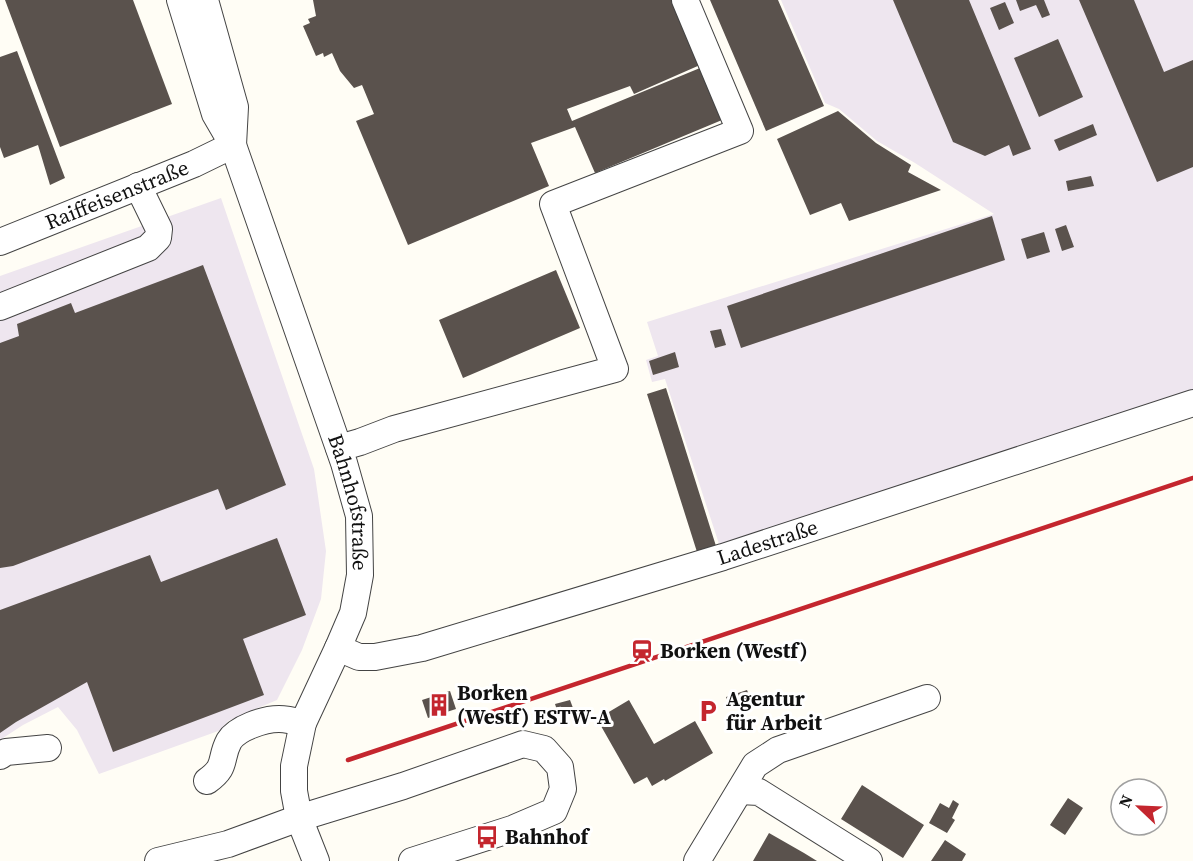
<svg xmlns="http://www.w3.org/2000/svg" width="1193" height="861" font-family="'Source Serif 4',serif">
<style>
.industrial{fill:#eee6ef}
.building{fill:#5a524d}
.lines{fill:none;stroke-linecap:round;stroke-linejoin:round}
.minor-casing{stroke:#444;stroke-width:28}
.minor{stroke:#fff;stroke-width:26}
.rail{stroke:#c4262e;stroke-width:4.5}
.labels{text-anchor:middle;stroke-width:6;stroke-linejoin:round;paint-order:stroke}
.street-label{font-size:21px;fill:#111;stroke:#fff}
.poi-label{font-size:21px;font-weight:bold;fill:#111;stroke:#fff;text-anchor:start}
</style>
<rect width="100%" height="100%" fill="#fffdf5"/>
<path class="industrial" d="M781,0h412v412l-473,135 -55,-168 -13,3 -6,-22 12,-4 -11,-34 347,-108 -79,-51 -38,-22 -38,-32 -14,-6z
M221,198l93,271 12,82 -5,48 -19,51 -25,50 -49,21 -7,9 -122,44 -22,-44 -19,-23 -35,18 -23,15v-464z"/>
<path class="building" d="M5,0h128l39,104 -112,43z
M313,0h360l27,65 -66,29 -4,-8 -63,23 5,12 128,-53 22,52 -127,53 -20,-46 -44,16 18,43 -141,59 -52,-124 18,-7 -12,-29 -8,3 -14,-17 -8,-18 -8,4 -1,-4 -7,3 -13,-30 7,-3 -2,-4 8,-3z
M710,0h68l46,106 -58,25z
M893,0h76l62,149 -18,7 -4,-11 -24,11 -32,-14z
M1016,0h28l6,15 -8,3 -6,-13 -16,6z
M1079,0h55l30,72 29,-12v107l-36,15z
M1005,2l9,21 -15,7 -9,-22z
M1058,39l25,58 -44,20 -25,-59z
M17,51l48,127 -15,7 -12,-40 -34,13 -4,-11v-90z
M838,111l38,32 35,22 -3,7 33,18 -92,31 -8,-18 -31,12 -33,-76z
M1093,124l4,11 -38,16 -5,-11z
M1091,176l3,10 -26,5 -2,-10z
M992,216l13,44 -264,88 -14,-42z
M1066,225l8,22 -12,4 -7,-22z
M1044,232l6,20 -23,7 -6,-20z
M203,265l83,220 -60,25 -8,-21 -205,77 -13,2v-225l19,-7 -2,-12 54,-21 4,10z
M556,270l24,58 -117,50 -24,-58z
M721,329l5,16 -11,3 -5,-17z
M675,352l4,15 -26,8 -4,-14z
M666,388l50,158 -19,6 -50,-158z
M277,538l29,77 -63,24 21,56 -151,57 -26,-70 -71,40 -16,11v-123l150,-55 11,27z
M747,690l4,10 -21,8 -4,-11z
M450,691l6,18 -28,9 -6,-18z
M570,700l3,8 -15,5 -3,-9z
M629,700l25,44 41,-23 18,32 -48,28 -1,-2 -12,7 -5,-9 -13,7 -37,-65z
M862,785l62,40 -21,33 -62,-39z
M1068,798l15,10 -18,27 -15,-10z
M953,800l6,4 -7,14 3,2 -8,13 -18,-10 11,-20 9,5z
M769,833l35,20 13,8h-64z
M945,840l21,14 -4,7h-31z"/>
<g class="lines">
<g class="minor-casing">
<g id="minor">
<path id="s1" d="M180,0l35,114 18,31 111,318 15,53 1,59 -7,38 -15,35 -35,75 -9,43v25l5,27 17,43"/>
<path d="M205,0l30,107 -2,38"/>
<path id="s2" d="M0,242l194,-78 39,-19"/>
<path d="M0,307l148,-59 10,-10 1,-9 -21,-43"/>
<path d="M339,448l21,-6 34,-13 221,-60 -62,-165 187,-73 -55,-131"/>
<path id="s3" d="M338,648l21,9h16l47,-9 301,-91 470,-154"/>
<path d="M0,756l6,-4 42,-4"/>
<path d="M207,781c21,-15 12,-21 22,-40 8,-13 35,-22 50,-22 8,0 16,2 24,4"/>
<path d="M740,791l19,1 110,69"/>
<path d="M158,861l70,-17 71,-26 104,-32 120,-42 21,5 16,18 3,22 -9,22 -42,18 -100,32"/>
<path d="M697,861l58,-96 23,-15 149,-52"/>
</g>
</g>
<use href="#minor" class="minor"/>
<path class="rail" d="M348,760l845,-282"/>
</g>
<defs>
<g id="station-bare" transform="scale(1.8)"><path d="M-3-6H3Q5-6 5-4V2Q5 4 3 4L4.5 6H3L1.5 4h-3L-3 6H-4.5L-3 4Q-5 4-5 2V-4Q-5-6-3-6ZM-3.5-4v3h7v-3ZM-3.5 1v1.5H-2V1ZM2 1v1.5H3.5V1Z" fill="#c4262e" stroke="#fff" stroke-width="2.5" paint-order="stroke"/></g>
<g id="building-bare" transform="scale(1.8)"><path d="M-4-6H4V6H1V3H-1V6H-4ZM-2.5-4.3h1.7v1.8h-1.7ZM.8-4.3h1.7v1.8H.8ZM-2.5-1h1.7V.8h-1.7ZM.8-1h1.7V.8H.8Z" fill="#c4262e" stroke="#fff" stroke-width="2.5" paint-order="stroke"/></g>
<g id="parking-bare" transform="scale(1.8)"><path d="M-3.5-5.5H1a3.5 3.5 0 0 1 0 7H-1V5.5H-3.5ZM-1-3.4V-.6H.8a1.4 1.4 0 0 0 0-2.8Z" fill="#c4262e" stroke="#fff" stroke-width="2.5" paint-order="stroke"/></g>
<g id="bus-bare" transform="scale(1.8)"><path d="M-5-6H5V4H4V6H2V4H-2V6H-4V4H-5ZM-3.5-4V0h7V-4ZM-3.5 1.2v1.5H-2V1.2ZM2 1.2v1.5H3.5V1.2Z" fill="#c4262e" stroke="#fff" stroke-width="2.5" paint-order="stroke"/></g>
</defs>
<g fill-rule="evenodd">
<use href="#station-bare" x="642" y="651"/>
<use href="#building-bare" x="439" y="705"/>
<use href="#parking-bare" x="708" y="711"/>
<use href="#bus-bare" x="487" y="837"/>
</g>
<g class="labels">
<g class="street-label">
<text dy="7" stroke="none"><textPath href="#s2" startOffset="126">Raiffeisenstraße</textPath></text>
<text dy="7" stroke="none"><textPath href="#s1" startOffset="532">Bahnhofstraße</textPath></text>
<text dy="7" stroke="none"><textPath href="#s3" startOffset="448">Ladestraße</textPath></text>
</g>
<g class="poi-label">
<text x="660" y="658">Borken (Westf)</text>
<text x="457" y="700">Borken<tspan x="457" dy="24">(Westf) ESTW-A</tspan></text>
<text x="726" y="706">Agentur<tspan x="726" dy="24">für Arbeit</tspan></text>
<text x="505" y="844">Bahnhof</text>
</g>
</g>
<g transform="translate(1139 807) rotate(293)"><circle r="28" fill="#ffffff" stroke="#a0a0a0" stroke-width="1.5"/>
<path d="M0-4.5L10 22L0 15L-10 22Z" fill="#c4262e"/>
<text y="-9" font-size="16" font-weight="bold" text-anchor="middle" fill="#111111">N</text>
</g>
</svg>
